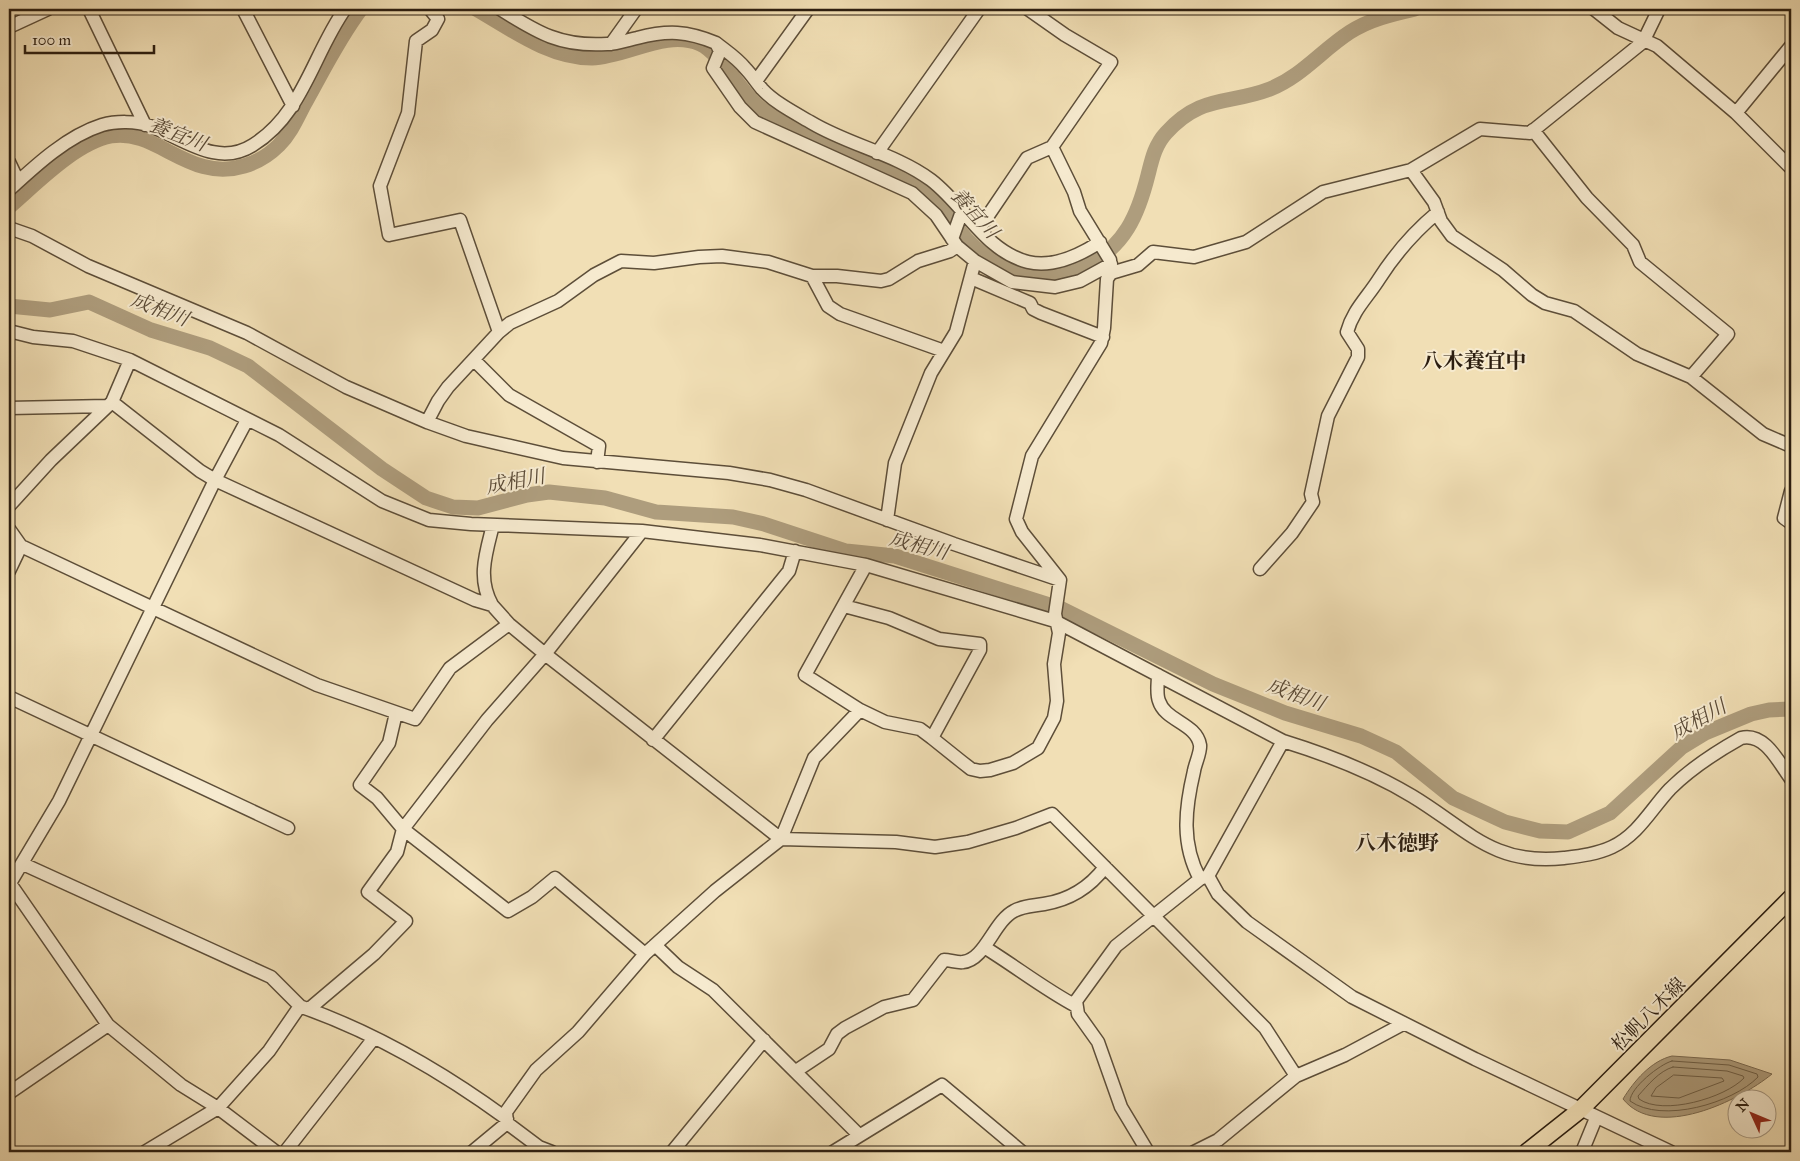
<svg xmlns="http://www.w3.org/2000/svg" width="1800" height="1161" font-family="'IM FELL Great Primer','Noto Serif JP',serif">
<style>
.water{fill:#ae9d7d;stroke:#7a6a51}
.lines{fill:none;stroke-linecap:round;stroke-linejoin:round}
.shore{stroke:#6d5e46;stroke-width:1}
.river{stroke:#ae9d7d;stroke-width:15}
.minor-casing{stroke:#5d4e39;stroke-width:15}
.major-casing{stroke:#2c1e10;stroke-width:19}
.minor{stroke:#f6eacf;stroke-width:12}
.major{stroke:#f1dfb5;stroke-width:16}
.labels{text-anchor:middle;stroke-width:4;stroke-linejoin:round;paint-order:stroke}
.street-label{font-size:19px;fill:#2c1e10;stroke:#f6eacf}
.water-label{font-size:20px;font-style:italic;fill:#5a4a36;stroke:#f6eacf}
.quarter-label{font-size:21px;font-weight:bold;fill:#2c1e10;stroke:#f6eacf}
</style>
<rect width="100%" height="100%" fill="#f1dfb5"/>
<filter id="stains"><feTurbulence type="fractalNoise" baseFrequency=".004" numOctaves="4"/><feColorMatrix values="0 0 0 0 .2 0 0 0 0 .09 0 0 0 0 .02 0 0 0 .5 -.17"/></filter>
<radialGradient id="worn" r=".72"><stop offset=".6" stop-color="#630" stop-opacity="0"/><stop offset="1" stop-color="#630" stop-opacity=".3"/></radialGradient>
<path class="water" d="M1672,1056l58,4 42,14c-33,27 -115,67 -149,25 11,-18 28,-38 49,-43z"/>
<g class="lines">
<path class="shore" d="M1672,1061l57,4 28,9 1,3c-25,26 -96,47 -128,24 0,-13 30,-37 42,-40z
M1673,1067l54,4 16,5 1,2c-19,20 -81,38 -105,21l-1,-3c10,-11 21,-25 35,-29z
M1674,1075l48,3 2,3 -45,17 -28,-2 5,-8z"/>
<path class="river" d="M476,9c35,20 73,49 116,49 35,-1 74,-29 108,-14 20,9 41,48 59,63 15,11 29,18 46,25 10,5 20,12 30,17 23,11 47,18 70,28 25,11 37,32 53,52 30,39 81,62 127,38 40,-21 53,-52 63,-92 4,-16 7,-30 18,-42 35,-39 63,-28 104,-44 32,-13 52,-39 80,-57 20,-13 43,-18 65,-23
M9,207c27,-23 66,-64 102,-71 46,-8 78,47 133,30 14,-4 25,-11 35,-21 12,-12 18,-27 26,-42 18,-32 34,-65 56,-94
M9,306l41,4 39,-8 62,28 59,18 38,18 134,103 44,29 27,9 25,1 49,-13 22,-3 56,6 51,14 77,5 31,7 82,27 49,5 167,53 151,75 72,29 76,23 35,16 57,46 52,24 35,9 28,1 42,-19 72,-66 23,-14 46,-19 18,-4 22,-1"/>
<g class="minor-casing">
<path id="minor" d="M89,9l56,116
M243,9l50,97
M430,9l8,10 -6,11 -16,11 -8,72 -28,73 9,49 71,-15 39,112
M500,9c38,24 61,38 107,35 10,0 21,-4 30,-6 31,-8 50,-7 79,5l4,8 -7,17 27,39 15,15 157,71 24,22 21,31 18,15 37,21 43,5 25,-6 31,-17
M1028,9l37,26 46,27 -59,85
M1594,9l24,19 39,18 79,67 55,55
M9,27l39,-18
M716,43c10,8 21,15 29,25 6,6 11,14 17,21 13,14 33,24 50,34 37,22 84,31 119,57 34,26 54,71 97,82 25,6 52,-7 72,-20
M611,44l25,-35
M756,81l52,-72
M1736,113l55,-67
M1533,130l54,68 46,47 7,17 88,72 -37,43
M877,153l102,-144
M9,162l9,19
M1411,170l23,32 7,19 11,15 51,34 29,25 13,8 29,8 63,43 54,23 72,57 28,12
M9,190c26,-24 58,-54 93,-65 14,-4 34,-4 48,1 33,12 67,42 103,19 50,-31 60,-91 92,-136
M9,228l23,8 56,30 159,67 99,54 81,35 39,14 97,22 166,15 41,7 36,10 148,54 106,36
M952,239l10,-28
M1111,273l27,-8 15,-13 41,5 52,-15 77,-50 88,-22 69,-41 50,4 113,-91 16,-33
M812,276l16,30 12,8 104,37
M971,278l59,25 3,6 8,4 62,24
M9,331l24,6 40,4 57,19 149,75 103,66 47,19 42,4 171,7 118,14 106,20 189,56 228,120 -75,135 -8,3 -84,67 -40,55 2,13 20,28 23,65 27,45
M474,360l35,35 90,51 -2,16
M112,402l88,69 15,9 260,120 17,5 17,19 36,30 97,-123
M9,408l98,-2
M427,422l11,-21 10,-14 51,-55 11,-9 48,-22 36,-26 27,-14 33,2 45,-6 23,-1 46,6 44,14h25l44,5 8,-2 29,-18 32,-10 7,-5
M1791,491l-7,27 7,5
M9,506l42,-46 61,-58 18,-42
M887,520l8,-57 36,-90 25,-41 19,-71
M9,529l12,17
M1260,569l32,-36 21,-31 -2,-8 17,-78 30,-59v-8l-11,-17c6,-22 20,-34 32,-53 16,-25 36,-48 59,-67
M9,571l12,-25 296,139 98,34 35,-51 59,-44
M492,605c-15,-27 -6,-52 1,-80
M844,606l45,12 50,21 41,5v6l-48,88 -12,-9 -35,-7 -25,-12
M1158,675c0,8 -2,19 1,26 6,20 37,22 41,44 1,7 -5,19 -6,26 -9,38 -13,73 6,108
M9,697l279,131
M932,738l30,24 9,7 9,2 10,-1 23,-7 25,-15 16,-30 3,-17 -3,-37 5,-31 -4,-19 5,-34 -38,-48 -6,-13 16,-63 69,-113 3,-15 3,-49 4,-6 -1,-13 -30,-49 -6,-19 -22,-45 -25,11 -48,71
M653,740l136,-169 6,-20
M1283,741c42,13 91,32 129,55 55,33 81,70 152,62 16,-2 33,-4 48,-11 27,-13 39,-38 58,-58 21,-21 46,-37 71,-51 24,-6 38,25 50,41
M23,864l248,113 29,29 -31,45 -51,57 -73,44
M1208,876l10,18 29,28 105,75 123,62 196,93
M9,882l99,143 73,60 37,23 58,44
M9,885l50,-84 156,-321 32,-60
M655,945l23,22 35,23 146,145
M984,947c31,19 60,42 92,59
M645,954l-90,-76 -23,19 -24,14 -105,-82 84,-109 58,-66 236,185 115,3 39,5 33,-5 48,-14 36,-14 213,214 31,48
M302,1007c74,26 142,66 205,112
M309,1009l65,-55 32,-33 -38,-29 29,-40 6,-23 -26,-31 -17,-13 29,-42 7,-30
M796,1071l33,-22 8,-15 8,-6 39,-21 29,-7 31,-40c6,0 14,3 19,2 22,-2 31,-41 51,-51 9,-5 19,-5 30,-7 25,-4 46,-17 61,-37
M9,1093l99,-68
M285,1152l89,-114
M472,1152l35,-29
M552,1152l-13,-5 -32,-24 -1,-11 30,-42 42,-38 67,-78 70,-63 66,-52 33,-81 46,-48 -55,-35 61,-110
M672,1152l92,-112
M833,1152l109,-67 80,67
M1194,1152l24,-12 78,-64 49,-21 58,-31
M1582,1152l14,-34"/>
</g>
<g class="major-casing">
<path id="major" d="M1527,1152l53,-42 211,-212"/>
</g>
<use href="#minor" class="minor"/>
<use href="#major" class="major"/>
</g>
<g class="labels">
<g class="street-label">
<text transform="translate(1648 1014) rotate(-45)" y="7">松帆八木線</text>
</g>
<g class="water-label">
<text transform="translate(178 134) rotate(21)" y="7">養宜川</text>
<text transform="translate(975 213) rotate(48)" y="7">養宜川</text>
<text transform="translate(160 309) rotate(21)" y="7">成相川</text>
<text transform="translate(515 481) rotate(-11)" y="7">成相川</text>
<text transform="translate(919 545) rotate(15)" y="7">成相川</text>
<text transform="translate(1296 694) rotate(20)" y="7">成相川</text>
<text transform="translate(1698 719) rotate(-29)" y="7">成相川</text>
</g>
<g class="quarter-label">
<text x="1474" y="368">八木養宜中</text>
<text x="1397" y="850">八木徳野</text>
</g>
</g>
<rect width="1800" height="1161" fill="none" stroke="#f1dfb5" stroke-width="30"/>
<rect x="10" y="10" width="1780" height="1141" fill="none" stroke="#2c1e10" stroke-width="2.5"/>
<rect x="15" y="15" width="1770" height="1131" fill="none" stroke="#2c1e10"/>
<g transform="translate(1752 1114) rotate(314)"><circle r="24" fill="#f6eacf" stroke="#a59883"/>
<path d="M0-4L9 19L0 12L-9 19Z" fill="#8f2418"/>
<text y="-8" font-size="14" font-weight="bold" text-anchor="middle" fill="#2c1e10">N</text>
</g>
<path d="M25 45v8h129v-8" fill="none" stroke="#2c1e10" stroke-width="2.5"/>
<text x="32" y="45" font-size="15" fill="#2c1e10" stroke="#f6eacf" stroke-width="4" paint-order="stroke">100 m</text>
<rect width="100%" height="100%" filter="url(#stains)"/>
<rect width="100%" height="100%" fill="url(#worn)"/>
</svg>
